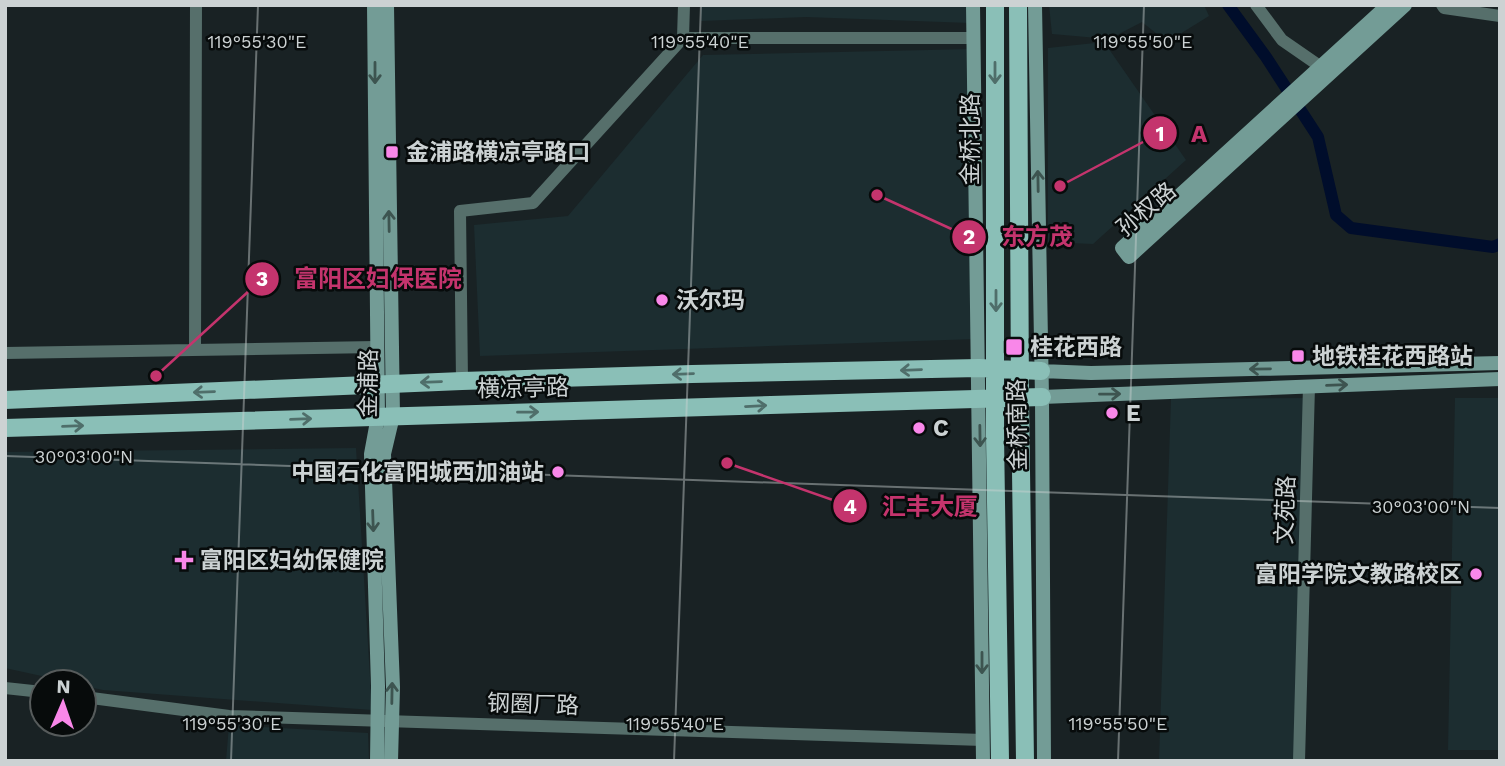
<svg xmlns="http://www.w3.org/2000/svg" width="1505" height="766" font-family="'Work Sans','Noto Sans SC',sans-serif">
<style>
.built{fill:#1c2d30}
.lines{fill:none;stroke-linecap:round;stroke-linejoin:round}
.canal{stroke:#000d2b;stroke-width:12}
.street{stroke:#566f6b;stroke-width:12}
.secondary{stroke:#739c96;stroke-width:14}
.primary{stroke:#8abfb7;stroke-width:18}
.oneway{stroke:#3d5450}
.oneway2{stroke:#4f6e6a}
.ticks{fill:none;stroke:#ccd2d3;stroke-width:2;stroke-opacity:0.45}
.poi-dot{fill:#f987e9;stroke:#070b0b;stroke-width:2.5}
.labels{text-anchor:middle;stroke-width:5;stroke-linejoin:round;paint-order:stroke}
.street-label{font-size:23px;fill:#ccd2d3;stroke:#070b0b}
.poi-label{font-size:23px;font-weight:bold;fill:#ccd2d3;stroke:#070b0b;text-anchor:start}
.ticks-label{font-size:18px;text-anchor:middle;fill:#ccd2d3;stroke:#070b0b;stroke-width:5;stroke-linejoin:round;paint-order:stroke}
.leader{fill:none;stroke:#c4346d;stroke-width:2.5}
.callout-dot{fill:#c4346d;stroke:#070b0b;stroke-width:2.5}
.mark-label{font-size:21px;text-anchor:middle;font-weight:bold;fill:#fff}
.callout-label{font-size:24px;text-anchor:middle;font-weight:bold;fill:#c4346d;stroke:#070b0b;stroke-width:5;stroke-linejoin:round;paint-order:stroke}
</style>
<rect width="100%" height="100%" fill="#192224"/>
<path class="built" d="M701,5h269v18l-164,-6 -105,4z
M1049,5h155l5,11 -42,26 -25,-20 -33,17 -57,-5z
M1104,42l82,118 -93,84 -45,-2v-194z
M973,49l3,290 -496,17 -6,-131 94,-9 135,-161z
M1308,398l-10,363h-139l12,-362z
M1455,398h45v352h-52z
M356,448l16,262 -269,-20 -19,-4v-4h-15l-64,-14v-216z
M229,725l139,8 1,28h-143z"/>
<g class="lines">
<path class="canal" d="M1228,5l38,52 52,80 18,78 15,13 142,19 7,-3"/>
<path class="street" d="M1256,5l26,35 39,27
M1442,5l2,3 56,8
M683,38h290
M195,349l1,-344
M5,353l371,-6
M462,381l-2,-170 73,-8 150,-165 1,-33
M5,688l37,4
M84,697l145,19 754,24
M1299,761l10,-375"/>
<path class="secondary" d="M374,5l4,411 -7,38 7,232 -1,75
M387,5l6,411 -9,38 9,233 -2,74
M973,5l10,756
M1035,5l7,392 2,364
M1388,5l-266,243 7,9 276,-252
M1041,371l50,2 409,-10
M1042,397l458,-18"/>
<path class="primary" d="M995,5v431l5,325
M1018,5l2,393 5,363
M5,400l457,-19 230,-7 287,-6 62,3
M5,428l1037,-31"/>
</g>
<defs><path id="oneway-shaft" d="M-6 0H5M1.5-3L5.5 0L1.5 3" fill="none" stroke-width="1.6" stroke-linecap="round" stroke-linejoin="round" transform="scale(1.75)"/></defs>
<g class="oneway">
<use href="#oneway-shaft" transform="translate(375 73) rotate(90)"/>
<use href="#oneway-shaft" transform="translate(1038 181) rotate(-91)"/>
<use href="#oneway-shaft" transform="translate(389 221) rotate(-91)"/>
<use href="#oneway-shaft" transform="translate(1260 369) rotate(179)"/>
<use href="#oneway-shaft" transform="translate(1337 385) rotate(-2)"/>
<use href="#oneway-shaft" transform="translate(1110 394) rotate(-1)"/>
<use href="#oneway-shaft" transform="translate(980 436) rotate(89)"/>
<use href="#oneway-shaft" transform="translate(373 521) rotate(88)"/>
<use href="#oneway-shaft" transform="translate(982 663) rotate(90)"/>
<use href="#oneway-shaft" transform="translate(392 693) rotate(-89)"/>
</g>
<g class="oneway2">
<use href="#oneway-shaft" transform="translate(995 73) rotate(90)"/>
<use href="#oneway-shaft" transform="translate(996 301) rotate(90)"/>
<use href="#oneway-shaft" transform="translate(911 370) rotate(178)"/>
<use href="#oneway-shaft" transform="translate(683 374) rotate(178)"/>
<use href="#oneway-shaft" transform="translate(431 382) rotate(178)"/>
<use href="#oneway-shaft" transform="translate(204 392) rotate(178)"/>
<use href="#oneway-shaft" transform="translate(756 406) rotate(-3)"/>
<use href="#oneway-shaft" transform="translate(528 412) rotate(-1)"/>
<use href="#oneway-shaft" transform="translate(301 419) rotate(-2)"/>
<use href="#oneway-shaft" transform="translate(73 426) rotate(-2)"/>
</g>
<path class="ticks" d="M5,456l1495,52M231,761l27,-756M674,761l27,-756M1118,761l26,-756"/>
<g class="poi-dot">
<rect x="385" y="145" width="14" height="14" rx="3.5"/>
<circle cx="662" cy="300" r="7"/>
<rect x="1005" y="338" width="18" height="18" rx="3.5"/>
<rect x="1291" y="349" width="14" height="14" rx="3.5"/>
<circle cx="1112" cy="413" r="7"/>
<circle cx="919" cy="428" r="7"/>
<circle cx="558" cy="472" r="7"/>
<path d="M180.5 549.5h7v7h7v7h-7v7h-7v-7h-7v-7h7z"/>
<circle cx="1476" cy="574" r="7"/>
</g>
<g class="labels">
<g class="street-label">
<text transform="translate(970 139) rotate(-90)" y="8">金桥北路</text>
<text transform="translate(1146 209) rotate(-40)" y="8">孙权路</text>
<text transform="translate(368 383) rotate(-89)" y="8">金浦路</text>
<text transform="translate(523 388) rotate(-1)" y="8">横凉亭路</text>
<text transform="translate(1017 425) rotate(-91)" y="8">金桥南路</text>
<text transform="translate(1285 510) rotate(-88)" y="8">文苑路</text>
<text transform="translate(533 704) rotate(2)" y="8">钢圈厂路</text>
</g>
<g class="poi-label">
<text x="406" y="160">金浦路横凉亭路口</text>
<text x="676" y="308">沃尔玛</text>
<text x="1030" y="355">桂花西路</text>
<text x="1312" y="364">地铁桂花西路站</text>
<text x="1126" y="421">E</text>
<text x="933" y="436">C</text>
<text x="544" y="480" text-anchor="end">中国石化富阳城西加油站</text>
<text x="200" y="568">富阳区妇幼保健院</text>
<text x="1462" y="582" text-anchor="end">富阳学院文教路校区</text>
</g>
</g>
<g class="ticks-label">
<text x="257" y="48">119°55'30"E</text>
<text x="700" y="48">119°55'40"E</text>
<text x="1143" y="48">119°55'50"E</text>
<text x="84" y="463">30°03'00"N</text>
<text x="1421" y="513">30°03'00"N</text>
<text x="232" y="730">119°55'30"E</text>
<text x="675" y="730">119°55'40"E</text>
<text x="1118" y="730">119°55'50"E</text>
</g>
<path class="leader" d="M1060 186L1160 133M877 195L969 237M156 376L262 279M727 463L850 506"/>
<g class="callout-dot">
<circle cx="1060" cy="186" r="7"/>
<circle cx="877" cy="195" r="7"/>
<circle cx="156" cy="376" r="7"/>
<circle cx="727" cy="463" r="7"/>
<circle cx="1160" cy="133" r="18"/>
<circle cx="969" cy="237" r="18"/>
<circle cx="262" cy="279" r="18"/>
<circle cx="850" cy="506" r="18"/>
</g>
<g class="mark-label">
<text x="1160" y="141">1</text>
<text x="969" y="244">2</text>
<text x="262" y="286">3</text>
<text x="850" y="514">4</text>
</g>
<g class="callout-label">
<text x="1199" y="142">A</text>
<text x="1037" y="245">东方茂</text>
<text x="378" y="287">富阳区妇保医院</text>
<text x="930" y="515">汇丰大厦</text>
</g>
<rect width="1505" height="766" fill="none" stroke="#ccd2d3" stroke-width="14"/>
<g transform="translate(63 703) rotate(2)"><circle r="33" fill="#070b0b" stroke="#565b5b" stroke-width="2"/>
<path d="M0-5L12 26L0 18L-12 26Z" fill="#f987e9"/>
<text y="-10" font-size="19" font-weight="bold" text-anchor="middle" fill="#ccd2d3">N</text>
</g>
</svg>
